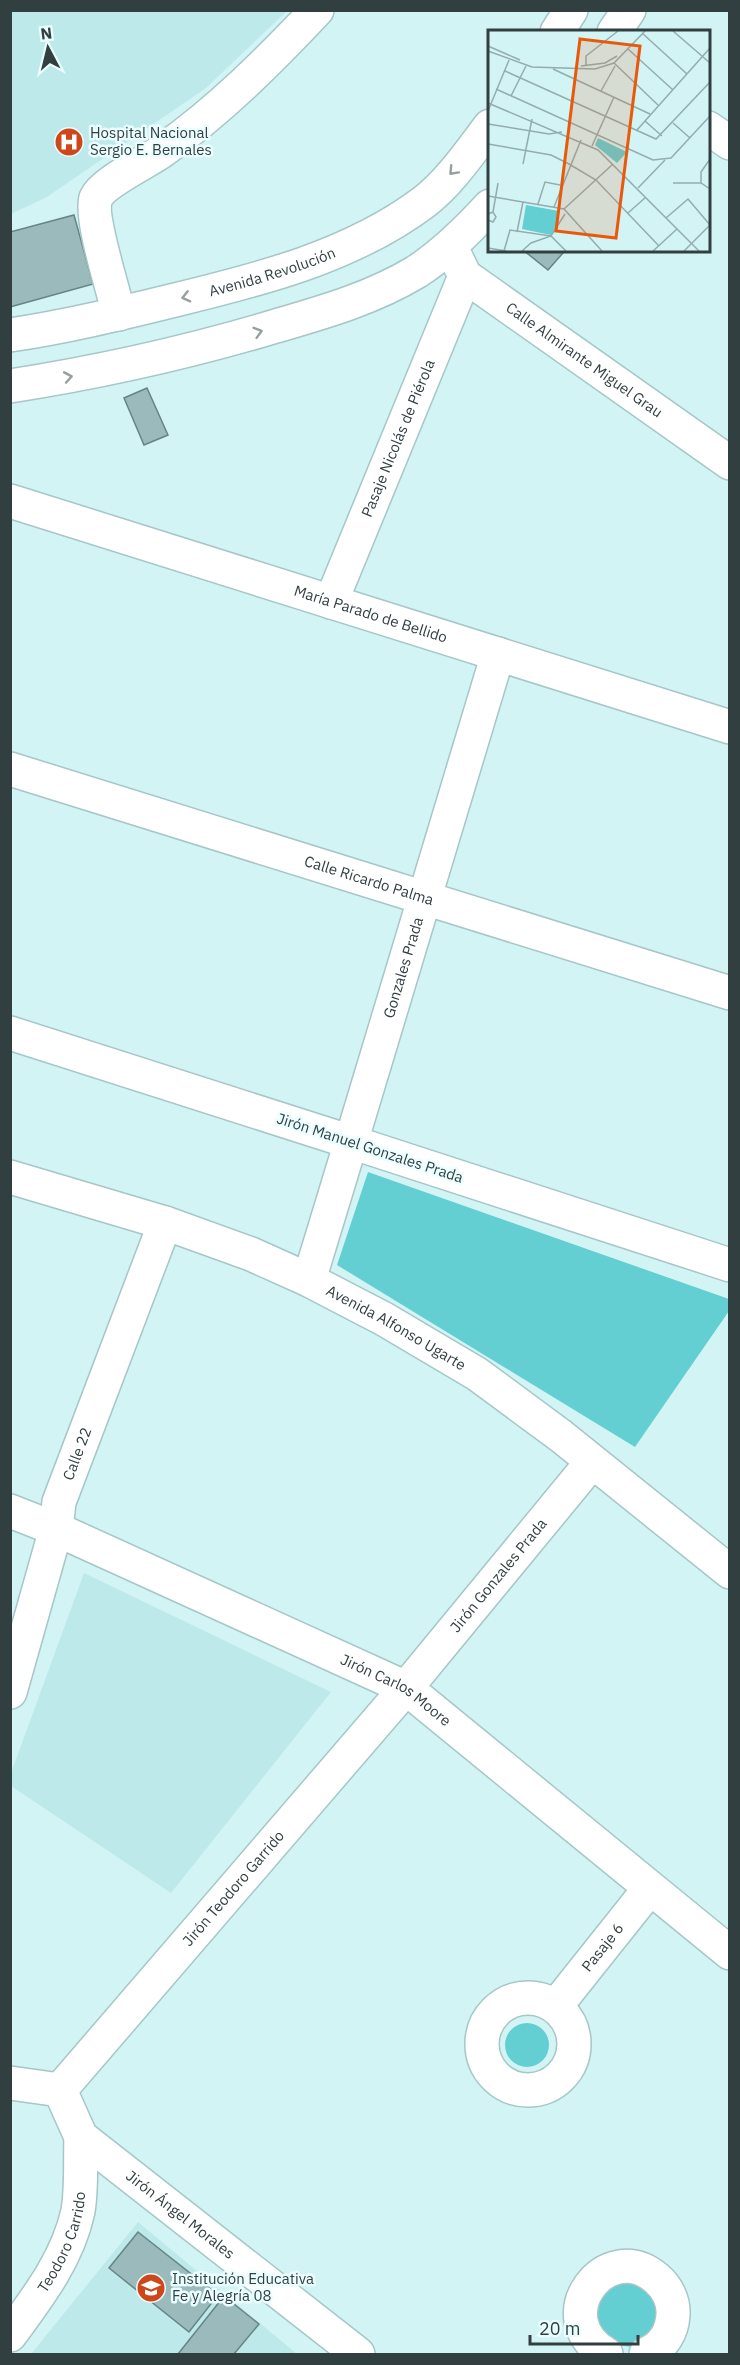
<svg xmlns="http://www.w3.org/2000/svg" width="740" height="2365" font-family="'IBM Plex Sans',sans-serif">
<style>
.built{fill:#bee9eb}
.green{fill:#63cfd3}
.building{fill:#9ababb;stroke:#668485;stroke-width:1.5}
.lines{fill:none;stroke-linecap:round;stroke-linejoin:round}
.minor-casing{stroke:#a6c6c7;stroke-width:36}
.tertiary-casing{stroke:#a6c6c7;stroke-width:36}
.primary-casing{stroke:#a6c6c7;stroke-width:36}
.minor{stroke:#fff;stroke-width:33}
.tertiary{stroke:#fff;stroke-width:33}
.primary{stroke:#fff;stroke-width:33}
.oneway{stroke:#989fa0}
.labels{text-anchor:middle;stroke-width:5;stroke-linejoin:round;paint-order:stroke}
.poi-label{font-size:15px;fill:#323f40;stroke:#ebfeff;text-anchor:start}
.street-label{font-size:15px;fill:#323f40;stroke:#ebfeff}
.inset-road{fill:none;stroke:#93acad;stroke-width:1.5}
.view{fill:#e8590c;fill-opacity:0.15;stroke:#e8590c;stroke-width:3}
.inset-edge{fill:none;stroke:#323f40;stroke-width:3}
</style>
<rect width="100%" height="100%" fill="#d3f4f5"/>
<path class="built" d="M10,11l1,-1 276,1 -81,77 -159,109 -36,17z
M84,1573l247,119 -160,201 -160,-107v-13z
M138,2222l159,132h-266z"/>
<path class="green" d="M368,1172l361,127v12l-94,136 -298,-182z
M505 2045a22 22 0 1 1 44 0a22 22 0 1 1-44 0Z
M623,2281c30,7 35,13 35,44l-24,22 -21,-2 -17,-14v-32l7,-9z"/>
<path class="building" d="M74,215l19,69 -83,23v-75z
M523,250h36l4,3 -15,17z
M147,388l21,47 -24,10 -20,-47z
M138,2232l80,63 -29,37 -80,-64z
M224,2296l35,28 -25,30h-56z"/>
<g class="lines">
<g class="minor-casing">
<g id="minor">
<path d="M708,128l22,15"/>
<path id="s1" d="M451,247l14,29 265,187"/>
<path d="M119,314c-5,-21 -30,-99 -23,-116 7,-16 51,-36 66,-47 57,-40 107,-90 155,-141"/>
<path id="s2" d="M10,501l720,226"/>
<path id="s3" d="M331,602l134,-326"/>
<path id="s4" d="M10,769l720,224"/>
<path id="s5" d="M10,1033l341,109 147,-488"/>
<path id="s6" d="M10,1511l46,18 350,159 324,265"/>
<path id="s7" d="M10,1692l46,-163 3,-27 106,-279"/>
<circle cx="528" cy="2044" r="46"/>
<path id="s8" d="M556,2006l94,-118"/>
<path id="s9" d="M10,2083l50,7 21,47 277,217"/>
<path id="s10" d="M60,2090l346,-402 186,-226"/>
<path id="s11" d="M10,2335c28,-38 58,-77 68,-124 4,-24 2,-50 3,-74"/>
<path d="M606,2354c-61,-36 0,-118 50,-76 11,9 18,23 17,37 -1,17 -10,32 -27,39"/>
</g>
</g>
<g class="tertiary-casing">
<g id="tertiary">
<path id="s12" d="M10,1177l155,46 86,31 58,26 75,39 93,55 84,62 169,136"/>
<path d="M309,1280l42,-138 379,123"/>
</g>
</g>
<g class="primary-casing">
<g id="primary">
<path d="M557,32l14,-22"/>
<path d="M614,32l15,-22"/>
<path id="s13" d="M10,335c55,-8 108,-21 161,-34 87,-21 180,-44 253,-99 25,-19 47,-51 66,-76"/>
<path d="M10,386c90,-14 179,-34 266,-60 48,-14 97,-28 140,-54 28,-18 51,-41 74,-66"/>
</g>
</g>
<use href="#minor" class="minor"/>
<use href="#tertiary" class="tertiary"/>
<use href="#primary" class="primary"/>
</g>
<defs><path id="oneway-chevron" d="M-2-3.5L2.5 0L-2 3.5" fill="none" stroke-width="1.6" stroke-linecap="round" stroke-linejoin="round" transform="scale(1.5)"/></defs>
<g class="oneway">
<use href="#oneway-chevron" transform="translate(453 171) rotate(133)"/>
<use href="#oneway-chevron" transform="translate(186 297) rotate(166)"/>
<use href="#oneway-chevron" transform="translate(258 332) rotate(-16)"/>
<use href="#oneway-chevron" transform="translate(68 377) rotate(-10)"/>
</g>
<defs>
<g id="hospital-disc" transform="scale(1.5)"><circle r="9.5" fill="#ce461a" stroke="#ebfeff"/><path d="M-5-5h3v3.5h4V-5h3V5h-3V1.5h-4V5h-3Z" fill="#fff"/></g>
<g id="school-disc" transform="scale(1.5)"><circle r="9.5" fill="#ce461a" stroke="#ebfeff"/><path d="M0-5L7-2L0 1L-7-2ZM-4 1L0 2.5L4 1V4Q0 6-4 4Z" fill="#fff"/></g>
</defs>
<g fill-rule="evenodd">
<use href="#hospital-disc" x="69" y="142"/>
<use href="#school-disc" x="151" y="2288"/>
</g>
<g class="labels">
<g class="poi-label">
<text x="90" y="138">Hospital Nacional<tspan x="90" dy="17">Sergio E. Bernales</tspan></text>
<text x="172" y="2284">Institución Educativa<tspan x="172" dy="17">Fe y Alegría 08</tspan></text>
</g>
<g class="street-label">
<text dy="5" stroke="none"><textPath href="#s13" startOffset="270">Avenida Revolución</textPath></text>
<text dy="5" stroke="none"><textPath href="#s1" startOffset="178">Calle Almirante Miguel Grau</textPath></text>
<text dy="5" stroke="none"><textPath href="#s3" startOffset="177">Pasaje Nicolás de Piérola</textPath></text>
<text dy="5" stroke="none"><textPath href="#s2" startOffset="378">María Parado de Bellido</textPath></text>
<text dy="5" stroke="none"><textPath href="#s4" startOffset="376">Calle Ricardo Palma</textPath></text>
<text dy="5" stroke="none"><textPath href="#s5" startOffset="540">Gonzales Prada</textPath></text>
<text transform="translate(370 1148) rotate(18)" y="5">Jirón Manuel Gonzales Prada</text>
<text dy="5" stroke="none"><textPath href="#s12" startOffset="416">Avenida Alfonso Ugarte</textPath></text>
<text dy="5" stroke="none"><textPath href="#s7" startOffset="248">Calle 22</textPath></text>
<text dy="5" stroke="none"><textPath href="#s10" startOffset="676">Jirón Gonzales Prada</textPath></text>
<text dy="5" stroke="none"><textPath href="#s6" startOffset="426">Jirón Carlos Moore</textPath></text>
<text dy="5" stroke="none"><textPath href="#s10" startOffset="266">Jirón Teodoro Garrido</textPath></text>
<text dy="5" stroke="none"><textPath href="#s8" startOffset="75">Pasaje 6</textPath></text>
<text dy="5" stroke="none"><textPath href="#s9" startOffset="228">Jirón Ángel Morales</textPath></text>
<text dy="5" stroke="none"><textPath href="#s11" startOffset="108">Teodoro Carrido</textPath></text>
</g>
</g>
<g transform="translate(488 30)">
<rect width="222" height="222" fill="#d3f4f5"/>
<path d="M110,108l29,14 -10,11 -22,-18zM38,175l33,6 -4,20 -4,4 -29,-6z" fill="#63cfd3"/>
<path class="inset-road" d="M185,1l37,32M154,3l45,41M0,16l32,14M140,19l45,41M0,21l44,16 63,2 19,-6 31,-32M126,33l44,42M98,35v-9l32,-25M93,36l24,-3 12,-7M65,39l97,45M17,41l151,68 54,-57M8,59l157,71 18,-2 39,-42M113,61l14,-25M23,66l15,-30M0,73l110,47 101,101M0,81l21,-51M157,91l17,15M185,93l17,15M0,94l61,10 13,-2M149,100l73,-82M0,114l63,11 18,9 27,16 63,66M104,116l22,-49M35,134l9,-45M185,153h28l9,6M213,153v-11l9,-13M150,158l27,-28M0,166l76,13 38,42M50,174l7,-22 15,3M66,177l27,-67M76,179l49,-45M5,182l5,-29M140,183l18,-16M0,184l5,-2 3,5 -3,5 -5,-2M178,188l22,-19 22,26M29,202l6,-30M0,218l18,3M16,221l6,-21 41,6 15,15M34,221l9,-8 20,-7 14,-22M165,221l24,-22M196,221l26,-26"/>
<path class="view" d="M92,9l60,7 -24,192 -60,-7z"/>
<rect width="222" height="222" class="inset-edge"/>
</g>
<rect width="740" height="2365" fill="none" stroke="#323f40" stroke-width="24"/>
<g transform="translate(48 48) rotate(353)" stroke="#ebfeff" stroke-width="4.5" paint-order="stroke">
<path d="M0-4.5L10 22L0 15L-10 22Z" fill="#323f40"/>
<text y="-9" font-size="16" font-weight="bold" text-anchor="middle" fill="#323f40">N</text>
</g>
<path d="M530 2335v9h108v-9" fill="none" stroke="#323f40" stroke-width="3"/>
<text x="539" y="2335" font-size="18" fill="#323f40" stroke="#ebfeff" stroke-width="4.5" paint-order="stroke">20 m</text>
</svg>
